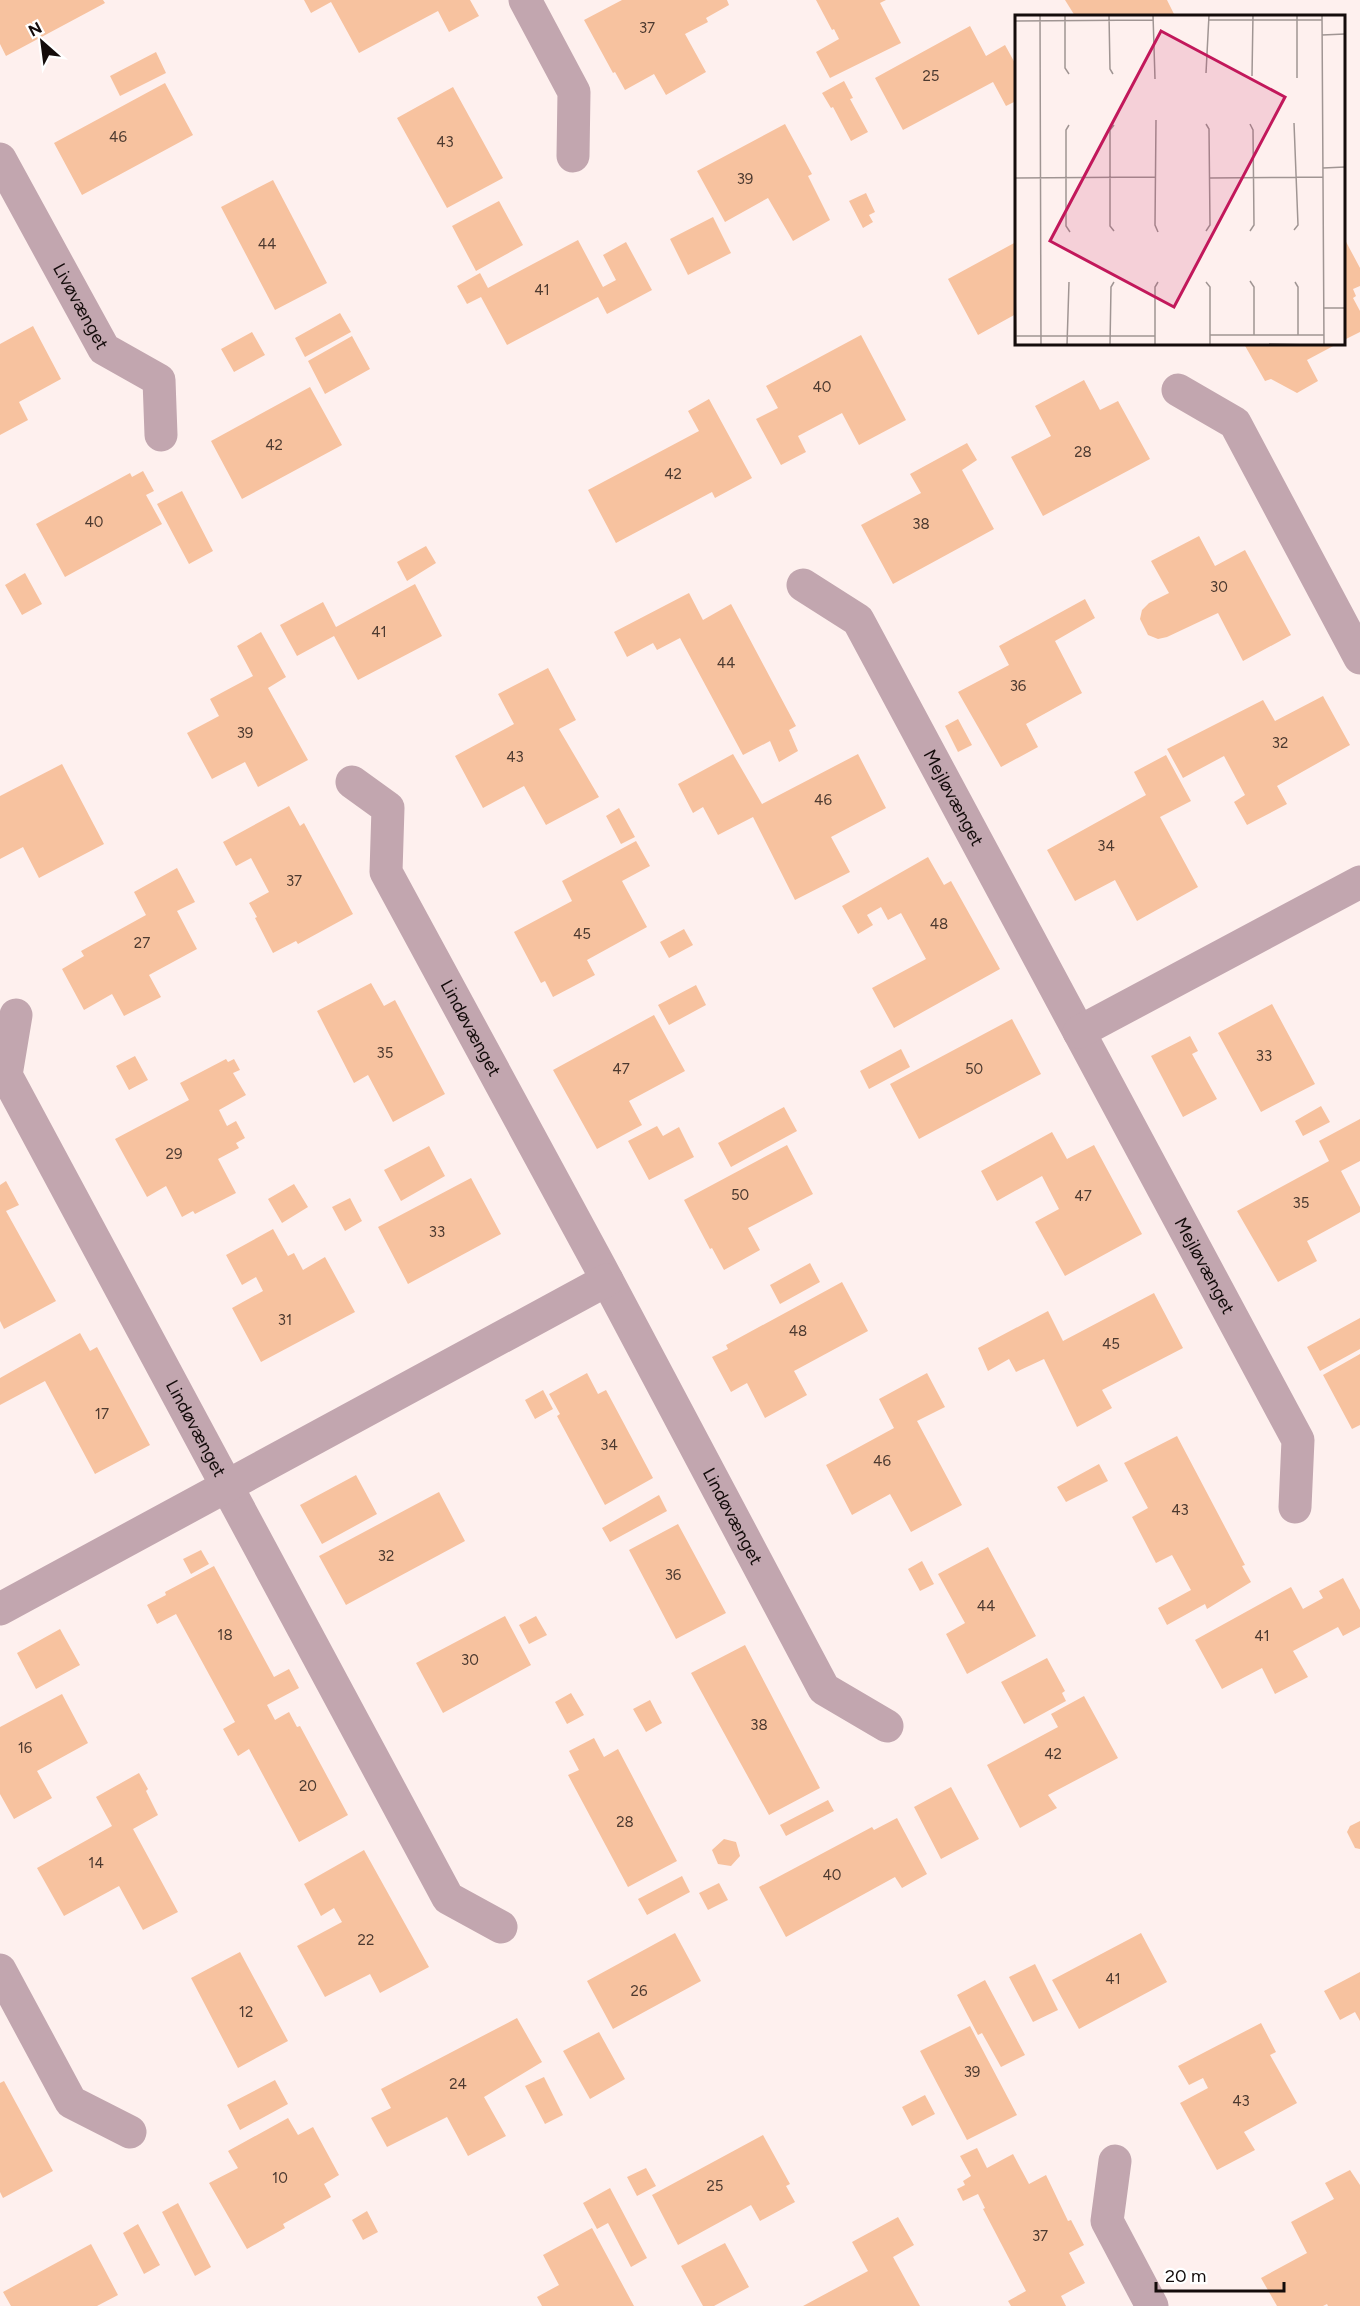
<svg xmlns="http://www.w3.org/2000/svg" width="1360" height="2306" font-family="Figtree,sans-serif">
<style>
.building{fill:#f7c29f}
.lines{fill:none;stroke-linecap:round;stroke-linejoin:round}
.minor{stroke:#c2a6af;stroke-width:33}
.labels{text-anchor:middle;stroke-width:6;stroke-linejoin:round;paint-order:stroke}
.number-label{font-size:15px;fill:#4d3a30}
.street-label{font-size:18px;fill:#140c0b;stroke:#fff}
.inset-road{fill:none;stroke:#a09593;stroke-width:1.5}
.view{fill:#c2185b;fill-opacity:0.15;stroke:#c2185b;stroke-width:3}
.inset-edge{fill:none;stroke:#140c0b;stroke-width:3}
</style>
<rect width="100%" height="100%" fill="#fef0ee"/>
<path class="building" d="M0,0h103l2,3 -99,53 -6,-12z
M304,0h166l9,16 -30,16 -11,-21 -79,42 -28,-51 -20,11z
M622,0h105l2,5 -23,13 2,4 -23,12 21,38 -40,23 -12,-21 -29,16 -10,-18 -2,1 -29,-53z
M816,0h70l-6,3 21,40 -71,35 -14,-26 23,-13 -5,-10 -2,1z
M1065,0h102l7,14 -5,2h-94z
M970,26l16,30 19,-11 11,20v36l-10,5 -13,-24 -90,48 -28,-52z
M156,52l10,21 -46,23 -10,-20z
M844,81l9,17 -3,1 18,33 -17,9 -18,-34 -2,1 -9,-15z
M165,83l28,52 -111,60 -28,-52z
M453,87l50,91 -56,30 -50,-90z
M785,124l27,50 -4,2 22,44 -37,21 -25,-43 -43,24 -28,-51z
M273,180l54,103 -52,27 -54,-103z
M866,193l9,19 -6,3 4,7 -10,6 -14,-27z
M499,201l24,44 -47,26 -24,-45z
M713,217l18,36 -43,22 -18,-36z
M1344,238l16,30v18l-7,3 3,7 -3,2 7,13v21l-16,8z
M578,240l25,47 13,-7 -13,-25 23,-13 26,48 -45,24 -9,-17 -91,48 -26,-48 -14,7 -10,-18 23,-13 8,15z
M1016,242v72l-38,21 -30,-56z
M340,313l11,19 -46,25 -10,-19z
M33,326l28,53 -42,23 9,18 -28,15v-91z
M252,332l13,23 -31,17 -13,-23z
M861,335l45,85 -47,25 -17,-32 -44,23 8,16 -25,13 -25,-46 22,-11 -12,-22z
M352,336l18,33 -45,25 -17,-33z
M1244,344h93l-30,16 11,21 -21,12 -26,-14 -6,2z
M1084,380l16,30 18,-9 32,58 -107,57 -32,-59 40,-21 -16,-30z
M310,387l32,58 -100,54 -31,-58z
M709,399l43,79 -37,20 -3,-6 -96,51 -28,-53 111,-59 -11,-20z
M967,443l10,17 -15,10 32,59 -101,55 -32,-59 60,-32 -11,-19z
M143,471l11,20 -8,4 16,29 -97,53 -29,-53 94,-51 2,4z
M182,491l31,60 -24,13 -32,-60z
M1199,536l16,30 30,-16 46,85 -48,26 -25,-48 -51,24 -9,2 -10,-4 -8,-16 2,-9 7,-7 20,-10 -18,-32z
M426,546l10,17 -29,18 -10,-19z
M25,573l17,31 -20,11 -17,-30z
M415,584l27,52 -84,44 -24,-44 -37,20 -17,-31 43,-23 13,25z
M689,593l14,27 28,-16 65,122 -7,4 9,21 -19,11 -9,-21 -27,14 -63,-117 -23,12 -4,-7 -26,14 -13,-25z
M1085,599l10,19 -40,23 27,52 -56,31 12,23 -37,20 -43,-75 51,-27 -10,-19z
M261,632l25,45 -18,11 40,72 -50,27 -13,-25 -33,17 -25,-46 32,-17 -9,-17 43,-23 -16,-30z
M548,668l28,52 -17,9 40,68 -53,28 -22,-39 -41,22 -28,-52 59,-32 -16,-30z
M1323,696l27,49 -73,41 10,18 -40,21 -13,-23 11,-7 -21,-39 -41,22 -16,-29 96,-49 12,21z
M958,719l14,26 -14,7 -13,-26z
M733,754l29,50 96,-50 28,54 -55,29 19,35 -55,28 -42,-83 -35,18 -15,-28 -10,6 -15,-29z
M1166,755l25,46 -31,16 38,70 -61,34 -22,-41 -40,21 -28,-51 99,-55 -12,-23z
M62,764l42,80 -65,34 -16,-31 -23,12v-63z
M289,806l11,20 4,-3 49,91 -55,30 -2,-3 -23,12 -18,-35 2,-1 -8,-14 20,-11 -18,-34 -15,8 -13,-24z
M619,808l16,29 -14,7 -15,-28z
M636,841l14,25 -28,15 25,46 -60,33 8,15 -42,22 -8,-16 -4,2 -27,-51 58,-31 -10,-20z
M928,857l16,28 7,-4 49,88 -106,59 -22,-40 54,-29 -25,-46 -13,7 -7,-13 -14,8 6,10 -15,9 -16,-28z
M177,868l18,34 -18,9 20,38 -48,26 12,22 -37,19 -12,-22 -28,16 -22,-41 22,-13 -3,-5 65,-36 -12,-23z
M684,929l9,16 -24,13 -9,-16z
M371,983l13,23 11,-6 50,94 -52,28 -25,-47 -14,8 -37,-72z
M696,985l10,20 -37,20 -11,-20z
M1272,1004l43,80 -54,28 -43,-79z
M654,1015l31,56 -56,30 13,24 -45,24 -44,-79z
M1012,1019l29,55 -122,65 -29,-55z
M1190,1036l8,15 -6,3 25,45 -34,18 -32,-61z
M901,1049l9,18 -41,22 -9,-18z
M135,1056l13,24 -19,10 -13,-24z
M226,1059l2,3 6,-3 6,11 -7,3 13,22 -27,15 8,16 9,-5 9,17 -9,5 3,5 -21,11 18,34 -41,21 -2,-3 -11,6 -16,-31 -19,11 -32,-58 74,-39 -9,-17z
M1321,1106l9,16 -27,14 -8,-15z
M784,1107l13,24 -66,36 -13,-24z
M1360,1119v42l-19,10 19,36v5l-53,29 10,20 -39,21 -41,-71 92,-50 -10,-20z
M657,1126l6,10 16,-9 15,30 -45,23 -21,-39z
M1052,1132l15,27 27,-14 48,89 -77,42 -30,-54 24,-13 -17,-33 -45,25 -16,-30z
M787,1145l26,49 -65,34 12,22 -36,20 -12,-22 -2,1 -26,-49z
M429,1146l16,30 -44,25 -17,-31z
M471,1178l30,56 -93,50 -30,-57z
M6,1181l13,24 -13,6 50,90 -52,28 -4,-8v-136z
M294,1184l14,23 -26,16 -14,-24z
M350,1198l12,23 -17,10 -13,-24z
M273,1229l15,27 6,-3 9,17 22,-13 30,55 -94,50 -29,-54 31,-17 -7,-14 -14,8 -16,-30z
M810,1263l10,19 -40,22 -10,-19z
M842,1282l26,49 -74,40 13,24 -42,23 -18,-35 -16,9 -19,-35 16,-8 -2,-4z
M1154,1293l29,55 -81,42 10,18 -35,19 -33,-68 -28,13 -7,-13 -21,12 -10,-23 70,-37 15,30z
M1360,1318v31l-40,22 -13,-24z
M80,1333l10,18 7,-4 53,98 -55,29 -50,-93 -45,24v-27z
M1360,1354v71l-8,4 -29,-54z
M587,1373l11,21 8,-4 47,88 -48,27 -48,-89 3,-2 -11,-20z
M927,1373l18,34 -28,14 45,84 -51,27 -21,-38 -38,21 -26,-50 68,-37 -15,-29z
M543,1390l10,19 -18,10 -10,-19z
M1177,1436l68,129 -3,1 9,16 -44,27 -2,-5 -38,21 -9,-17 33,-18 -19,-35 -16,8 -24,-46 16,-9 -24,-45z
M1099,1464l9,17 -42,21 -9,-15z
M356,1475l21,39 -55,30 -22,-39z
M439,1492l26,49 -119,64 -27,-49z
M659,1495l8,16 -57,31 -8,-14z
M678,1524l48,89 -50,26 -47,-89z
M988,1547l48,89 -69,38 -21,-40 19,-11 -27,-49z
M201,1550l8,14 -18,10 -8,-15z
M922,1561l12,23 -14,7 -12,-22z
M214,1566l60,111 15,-8 10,19 -32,17 8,15 14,-8 8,15 3,-1 48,89 -49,27 -50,-93 -11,7 -15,-27 12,-7 -59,-108 -19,10 -10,-19 19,-10 -1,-3z
M1343,1578l17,32v17l-17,9 -5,-9 -45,24 15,26 -33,17 -13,-26 -40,21 -27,-49 96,-53 12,22 20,-11 -4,-7z
M505,1616l26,49 -88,48 -27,-50z
M536,1616l11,19 -18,9 -10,-19z
M60,1629l20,36 -44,24 -19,-36z
M745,1645l75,143 -51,27 -78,-142z
M1047,1658l18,33 -3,2 4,8 -42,23 -23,-42z
M571,1693l13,22 -17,9 -12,-22z
M62,1694l26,49 -51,28 15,27 -38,21 -14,-25v-67z
M1084,1696l34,62 -70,37 9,13 -37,20 -33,-63 71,-38 -7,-13z
M650,1700l12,23 -16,9 -13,-23z
M594,1738l10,19 14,-8 59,112 -49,26 -60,-112 11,-5 -10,-19z
M139,1773l9,16 -2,2 12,24 -25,14 45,83 -35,18 -24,-44 -55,30 -27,-48 75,-42 -16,-29z
M951,1787l28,52 -38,20 -27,-52z
M828,1800l6,11 -48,25 -6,-11z
M897,1818l30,56 -25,14 -7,-11 -109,60 -27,-50 113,-60 2,3z
M1360,1821v28l-5,-1 -8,-16 3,-6z
M724,1839l12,3 4,14 -9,10 -13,-2 -6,-14z
M364,1850l65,117 -49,26 -10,-19 -45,23 -28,-51 45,-24 -8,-14 -13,8 -17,-32z
M682,1876l8,16 -43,23 -9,-16z
M719,1883l9,17 -20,10 -9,-17z
M675,1933l26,48 -88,48 -26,-48z
M1141,1933l26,49 -88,47 -27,-49z
M240,1952l48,89 -50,27 -47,-90z
M1035,1964l23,46 -25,12 -24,-45z
M1360,1972v49l-5,-9 -15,8 -16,-29z
M985,1980l40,75 -24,12 -19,-34 -4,2 -21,-40z
M517,2018l25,44 -58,35 22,39 -38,20 -21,-39 -60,30 -16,-29 20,-10 -10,-19z
M1261,2023l15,29 -6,3 27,48 -53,29 11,18 -38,20 -37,-67 28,-15 -5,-10 -14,7 -11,-19z
M970,2026l47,89 -50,25 -47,-89z
M599,2032l26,47 -35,20 -27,-48z
M544,2077l19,38 -18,9 -20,-38z
M275,2080l13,24 -48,26 -13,-25z
M4,2081l49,90 -50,27 -3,-6v-109z
M925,2095l10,19 -23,12 -10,-19z
M288,2118l10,17 15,-8 26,48 -15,9 7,13 -48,27 2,4 -38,21 -38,-66 29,-15 -10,-17z
M763,2135l27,49 -4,2 9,16 -35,19 -9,-16 -73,40 -26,-50z
M977,2148l10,20 26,-14 16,30 17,-9 22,46 3,-1 13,25 -15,8 16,30 -24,13 5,10h-55l-3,-5 18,-10 -43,-82 2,-1 -7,-14 -15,7 -6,-12 8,-4 -2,-4 8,-5 -11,-20z
M646,2168l10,18 -19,10 -10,-19z
M1350,2170l10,15v121h-32l-1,-2 -4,2h-46l-16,-28 46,-25 -16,-31 43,-23 -9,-16z
M610,2188l37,70 -16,9 -23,-44 -11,6 -14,-26z
M178,2203l33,64 -16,9 -33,-64z
M367,2211l11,21 -15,8 -11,-20z
M898,2217l16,28 -21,12 27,49h-117l65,-35 -16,-29z
M138,2224l22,41 -16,9 -21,-41z
M592,2228l42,78h-92l-5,-9 22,-12 -16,-30z
M725,2243l24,44 -35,19h-11l-22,-40z
M91,2244l27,51 -21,11h-86l-8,-14z"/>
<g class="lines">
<g class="minor">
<path d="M525,0l49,92 -1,64"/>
<path id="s1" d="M0,159l104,190 55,31 2,55"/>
<path d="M1178,390l57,33 125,235"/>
<path id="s2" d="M803,585l55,35 440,820 -3,67"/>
<path id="s3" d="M352,782l36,26 -2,64 212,391 226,426 63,37"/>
<path id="s4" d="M16,1015l-10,60 442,823 53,29"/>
<path d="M1079,1032l281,-150"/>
<path d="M0,1609l607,-329"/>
<path d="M0,1970l71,132 59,30"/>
<path d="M1115,2161l-8,60 45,85"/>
</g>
</g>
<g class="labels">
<g class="number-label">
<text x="647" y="33">37</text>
<text x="931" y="81">25</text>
<text x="118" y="142">46</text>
<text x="445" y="147">43</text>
<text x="745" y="184">39</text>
<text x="267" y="249">44</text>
<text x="542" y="295">41</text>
<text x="822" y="392">40</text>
<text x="274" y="450">42</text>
<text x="1083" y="457">28</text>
<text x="673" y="479">42</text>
<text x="94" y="527">40</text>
<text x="921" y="529">38</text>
<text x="1219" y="592">30</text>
<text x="379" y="637">41</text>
<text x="726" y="668">44</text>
<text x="1018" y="691">36</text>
<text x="245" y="738">39</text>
<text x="1280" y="748">32</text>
<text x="515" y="762">43</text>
<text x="823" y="805">46</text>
<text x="1106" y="851">34</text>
<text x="294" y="886">37</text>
<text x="939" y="929">48</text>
<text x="582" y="939">45</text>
<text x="142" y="948">27</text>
<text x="385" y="1058">35</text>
<text x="1264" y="1061">33</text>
<text x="621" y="1074">47</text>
<text x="974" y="1074">50</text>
<text x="174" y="1159">29</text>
<text x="740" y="1200">50</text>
<text x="1083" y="1201">47</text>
<text x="1301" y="1208">35</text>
<text x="437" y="1237">33</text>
<text x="285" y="1325">31</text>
<text x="798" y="1336">48</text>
<text x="1111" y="1349">45</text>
<text x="102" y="1419">17</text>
<text x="609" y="1450">34</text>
<text x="882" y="1466">46</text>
<text x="1180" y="1515">43</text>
<text x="386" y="1561">32</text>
<text x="673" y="1580">36</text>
<text x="986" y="1611">44</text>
<text x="225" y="1640">18</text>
<text x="1262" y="1641">41</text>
<text x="470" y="1665">30</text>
<text x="759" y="1730">38</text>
<text x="25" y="1753">16</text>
<text x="1053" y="1759">42</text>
<text x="308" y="1791">20</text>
<text x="625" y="1827">28</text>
<text x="96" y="1868">14</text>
<text x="832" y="1880">40</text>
<text x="366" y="1945">22</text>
<text x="1113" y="1984">41</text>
<text x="639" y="1996">26</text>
<text x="246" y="2017">12</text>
<text x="972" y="2077">39</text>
<text x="458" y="2089">24</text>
<text x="1241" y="2106">43</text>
<text x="280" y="2183">10</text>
<text x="715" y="2191">25</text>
<text x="1040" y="2241">37</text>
</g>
<g class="street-label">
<text dy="6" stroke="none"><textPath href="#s1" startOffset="168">Livøvænget</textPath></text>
<text dy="6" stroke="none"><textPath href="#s2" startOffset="267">Mejløvænget</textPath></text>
<text dy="6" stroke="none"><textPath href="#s3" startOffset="286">Lindøvænget</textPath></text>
<text dy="6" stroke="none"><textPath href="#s2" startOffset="798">Mejløvænget</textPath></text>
<text dy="6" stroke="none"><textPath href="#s4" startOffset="462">Lindøvænget</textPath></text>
<text dy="6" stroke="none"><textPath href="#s3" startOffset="840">Lindøvænget</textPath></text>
</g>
</g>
<g transform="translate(1015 15)">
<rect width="330" height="330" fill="#fef0ee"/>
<path class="inset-road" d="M25,0l1,330M50,0v53l4,6M94,0l1,54 3,5M138,0l2,64M307,0l2,330M194,5h113M0,6l138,-1M307,20l23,-1M191,58l3,-58M237,61l1,-61M282,63v-63M141,105l-1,105 3,7M191,109l3,5 1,96 -4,6M235,109l3,6 1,95 -4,6M54,110l-3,5v96l4,6M99,110l-4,5v96l4,5M0,115v97M308,153l22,-1M0,163l140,-1M195,163l113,-1M279,215l4,-5 -4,-102M235,266l4,6v48M191,267l4,5v58M280,267l3,5v48M0,272l1,58M309,293h21M195,320h114M0,321h140M254,329l41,1M52,330l2,-63M95,330l1,-58 3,-5M140,330v-58l3,-5"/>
<path class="view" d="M146,16l124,66 -111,210 -124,-66z"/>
<rect width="330" height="330" class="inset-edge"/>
</g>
<g transform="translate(42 42) rotate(332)" stroke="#ffffff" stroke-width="4.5" paint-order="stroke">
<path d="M0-4.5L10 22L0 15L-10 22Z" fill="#140c0b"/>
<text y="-9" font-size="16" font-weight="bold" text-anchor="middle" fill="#140c0b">N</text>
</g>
<path d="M1156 2282v9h128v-9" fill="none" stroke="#140c0b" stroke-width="3"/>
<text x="1165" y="2282" font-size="18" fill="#140c0b" stroke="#ffffff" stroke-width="4.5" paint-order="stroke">20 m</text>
</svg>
